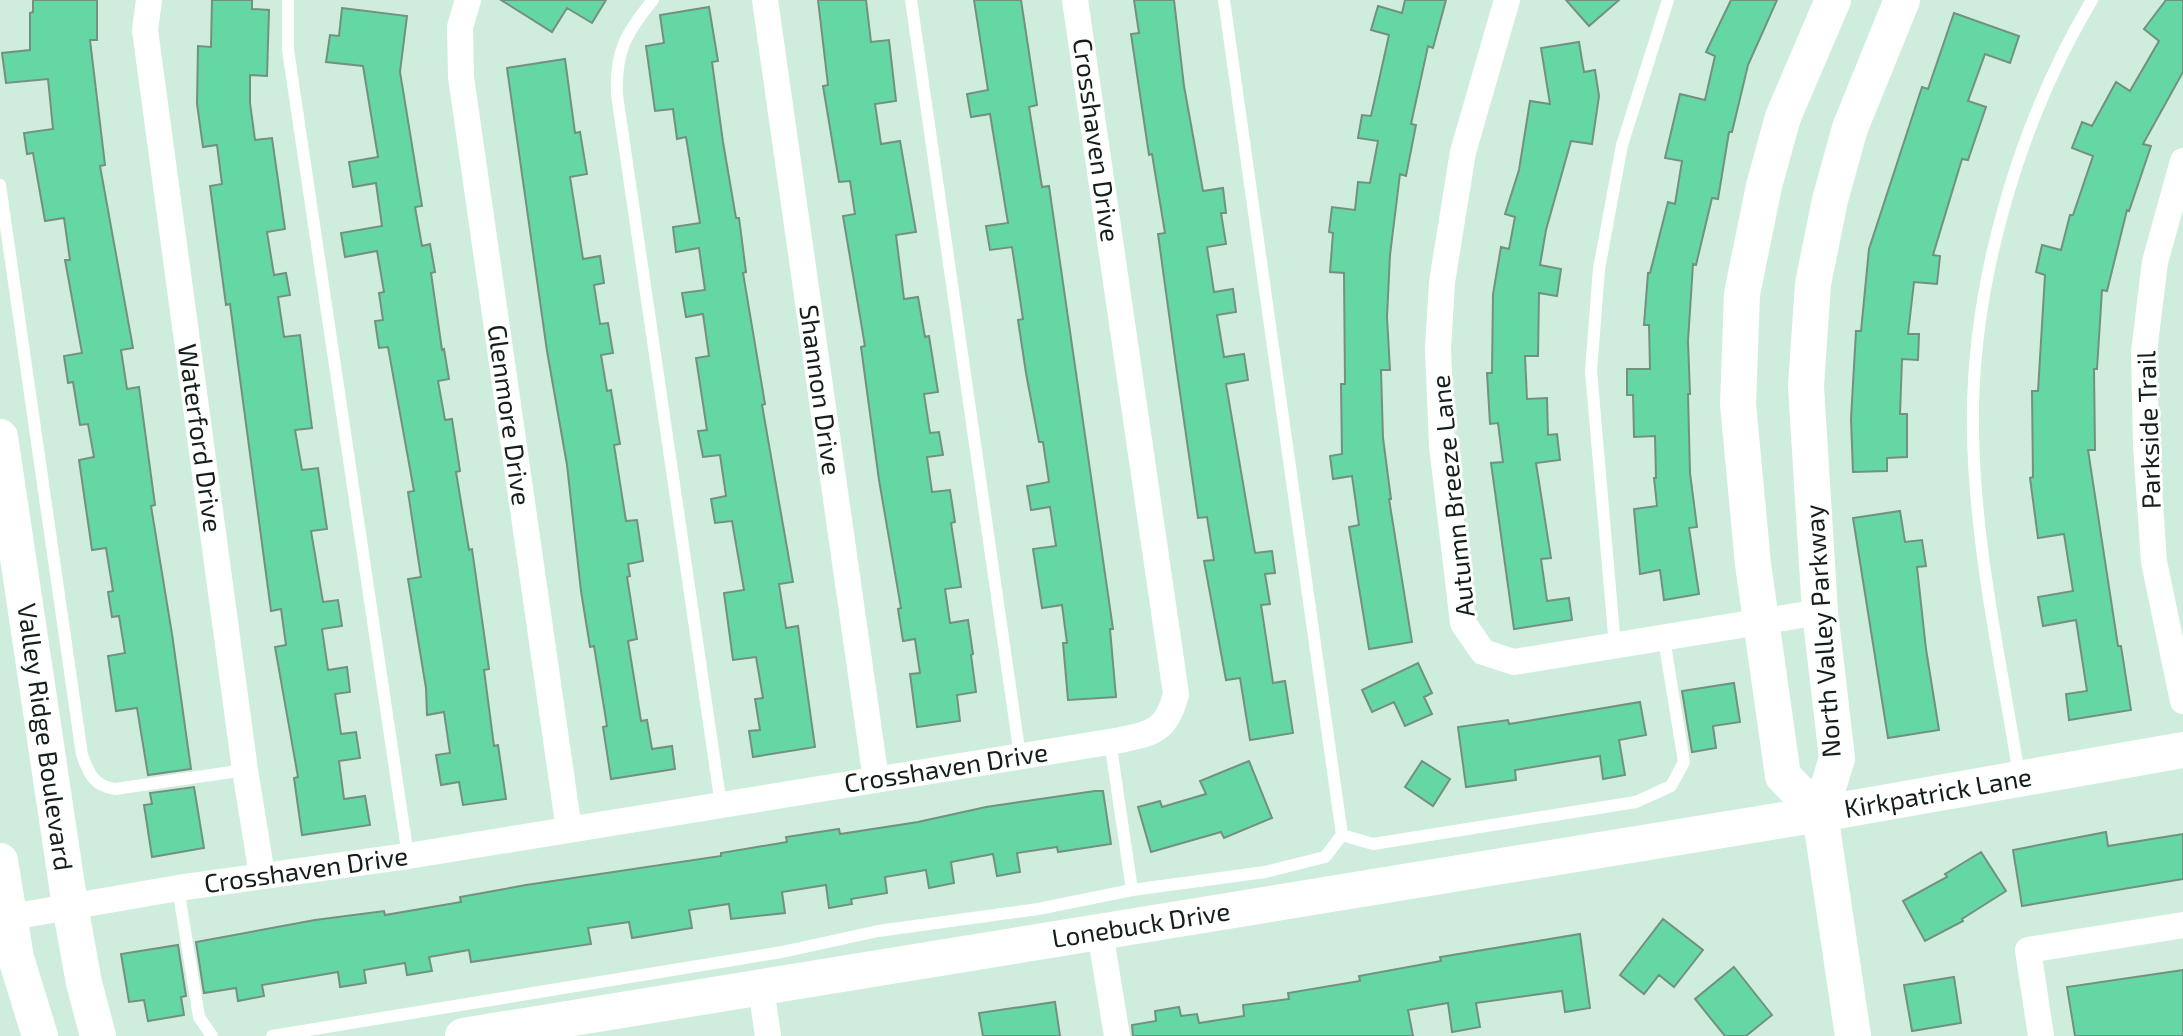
<svg xmlns="http://www.w3.org/2000/svg" width="2183" height="1036" font-family="'Exo 2',sans-serif">
<style>
.building{fill:#64d7a5;stroke:#739081;stroke-width:2}
.lines{fill:none;stroke-linecap:round;stroke-linejoin:round}
.lane{stroke:#fff;stroke-width:12}
.street{stroke:#fff;stroke-width:26}
.secondary{stroke:#fff;stroke-width:36}
.labels{text-anchor:middle;stroke-width:6;stroke-linejoin:round;paint-order:stroke}
.street-label{font-size:26px;fill:#141f1a;stroke:#fff}
</style>
<rect width="100%" height="100%" fill="#cfeddd"/>
<path class="building" d="M33,0h64v40h-7l15,125 -5,1 33,182 -12,2 6,39 12,-2 16,118 -4,1 21,128 19,135 -43,6 -11,-67 -21,3 -8,-55 17,-3 -6,-37 -7,1 -4,-25 5,-1 -7,-43 -14,2 -13,-90 15,-3 -6,-33 -8,1 -7,-43 -5,1 -4,-27 18,-3 -17,-93h5l-6,-42 -19,3 -12,-68 -6,1 -3,-21 29,-4 -5,-50 -42,4 -4,-30 28,-3v-37l3,-1z
M212,0h40v9l17,1 -2,66 -17,-1v28l5,37 17,-2 13,91 -18,3 7,43 12,-2 4,22 -12,2 6,40 16,-2 12,93 -17,2 7,40 16,-2 9,61 -16,2 12,71 15,-2 4,26 -20,3 6,41 19,-3 3,25 -15,2 6,40 15,-2 4,26 -21,3 5,38 21,-3 5,29 -68,10 -8,-57 4,-1 -23,-130 11,-2 -5,-36 -10,2 -41,-307 -4,1 -16,-119 12,-2 -5,-39 -14,2 -6,-43 1,-58 13,1z
M501,0h105l-14,23 -25,-15 -15,24z
M818,0h48l5,42 18,-2 7,61 -21,3 6,40 19,-3 16,91 -20,3 8,64 14,-2 7,40 4,-1 9,56 -14,2 6,39 9,-1 4,23 -16,2 5,35 18,-2 5,32 -4,1 10,64 -16,2 5,34 18,-3 5,34 -2,1 5,37 -19,3 3,26 -43,6 -7,-53 10,-1 -5,-34 -12,2 -5,-32 3,-1 -22,-128 -18,-133 4,-1 -22,-130 12,-2 -5,-33 -11,1 -16,-96 5,-1z
M974,0h47l16,105 -8,2 13,80 7,-1 64,443h-3l6,68 -48,3 -5,-57h4l-5,-38 -20,3 -9,-59 23,-3 -6,-39 -19,3 -4,-24 22,-4 -6,-40h-4l-13,-69 -8,-53 5,-1 -11,-72 -22,3 -4,-24 22,-3 -18,-109 -19,3 -4,-23 21,-4z
M1134,0h40l10,86 19,105 20,-3 3,25h-5l5,31 -19,3 7,45 19,-3 3,23 -19,3 7,42 20,-3 4,26 -22,4 29,169 17,-2 3,22 -10,1 5,30 -9,1 12,78 12,-2 8,52 -43,7 -10,-62 -14,2 -22,-119 10,-1 -7,-43 -9,1 -22,-153 -18,-131 7,-1 -13,-79 -3,1 -18,-121 8,-1z
M1405,0h41l-13,48 -5,-2 -17,78 5,1 -10,51 -6,-2 -10,81 -3,62 3,53h-9l2,68 8,61h-2l23,143 -43,7 -20,-122 10,-2 -7,-49 -19,3 -3,-23 12,-2 -1,-70h4l-1,-111 -14,-1 3,-39 -4,-1 3,-25 23,3 3,-28 12,1 8,-42 -20,-3 4,-23 9,1 18,-81 -18,-5 7,-24 24,7z
M1566,0h53l-30,26z
M1731,0h46l-29,65 -16,67h-3l-11,67 -6,-1 -16,67 -3,-1 -5,77 2,53h-2l2,79 7,54 -8,1 10,66 -35,6 -4,-30 -20,4 -6,-65 23,-3 -3,-28h2l-1,-42 -21,1 -1,-42h-6v-26h23l-1,-44h-5l4,-52h2l18,-71 7,2 7,-43 -17,-3 15,-64 25,6 10,-44 -9,-4z
M2166,0h17v72l-40,72 8,2 -22,65 -2,-1 -20,81 -5,-1 -5,79h-3l1,81h-7l30,196h3l10,64 -62,10 -3,-26 21,-3 -11,-71 -33,6 -5,-29 35,-6 -9,-57 -26,4 -8,-60 3,-1 -1,-86h6l7,-116 -9,-3 6,-27 19,5 9,-35h3l20,-59 -21,-8 10,-26 10,4 24,-44 14,9 29,-50 -15,-12z
M709,7l9,54 -6,1 11,80 13,76h3l7,54 -3,1 22,131 -3,1 31,177 -14,2 7,44 12,-2 17,121 -62,10 -4,-26 11,-1 -5,-31 8,-1 -7,-41 -23,3 -9,-67 20,-3 -12,-69 -17,2 -4,-24 15,-3 -6,-41 -17,2 -5,-26 9,-1 -11,-72 13,-2 -6,-42 -17,3 -4,-24 23,-3 -6,-42 -23,4 -3,-25 27,-4 -14,-86 -9,2 -4,-30 -18,2 -9,-65 18,-3 -4,-28z
M342,8l65,8 -7,56 22,134 -7,1 7,39 8,-2 5,28 -4,1 11,77 2,-1 5,30 -11,2 7,39 7,-1 8,52 -4,1 13,78 3,-1 17,120 -5,1 10,76 4,-1 8,54 -43,6 -4,-23 -18,3 -5,-30 14,-2 -6,-41 -17,3 -1,-27 -18,-109 13,-2 -13,-85 6,-1 -26,-144 -9,1 -4,-27 8,-1 -4,-27 5,-1 -7,-41 -32,6 -4,-24 41,-7 -6,-43 -23,4 -4,-25 29,-5 -15,-91 -37,-4 4,-27 9,1z
M1954,13l65,23 -9,27 -25,-9 -17,47 18,6 -18,53 -6,-1 -29,96 7,1 -3,28 -23,-2 -6,52h11l-1,26 -16,-1 -2,55h7v43l-20,1v13l-34,1 -2,-53 5,-88h5l8,-82 53,-162 6,2z
M1579,42l5,30 11,-2 4,26 -7,48 -21,-3 -25,89 -6,35 21,4 -4,27 -18,-3 -1,63h-13l2,43 20,-1 1,37 9,-1 3,26 -24,3 15,95 -10,1 6,42 22,-3 3,22 -58,9 -23,-166 12,-1 -5,-39 -8,1 -3,-51h5l1,-79 8,-47 8,2 6,-32 -10,-3 14,-44 11,-69 20,3 -9,-56z
M565,59l10,74 5,-1 7,42 -17,3 13,82 17,-3 4,27 -10,2 6,39 8,-1 5,30 -12,2 6,36 4,-1 9,54 -6,1 12,76 11,-1 6,41 -15,3 2,12 -3,1 10,62 -9,2 13,80 6,-1 5,29 20,-3 3,23 -64,10 -8,-52 4,-1 -13,-80 -4,1 -9,-56 -14,-126 -20,-114 -40,-283z
M1900,511l5,31 17,-2 4,26 -9,1 9,82 13,81 -51,8 -35,-220z
M1418,663l14,30 -8,4 8,17 -27,12 -11,-24 -22,10 -10,-22z
M1734,683l6,39 -27,4 3,22 -24,4 -10,-61z
M1640,702l6,33 -27,5 6,35 -22,4 -3,-23 -85,14 1,10 -50,7 -8,-60 50,-7 1,4z
M1249,761l23,57 -48,20 -3,-6 -70,20 -13,-45 22,-6 2,6 44,-13 -6,-13z
M1422,761l28,18 -17,27 -28,-19z
M194,787l10,61 -52,9 -8,-52 8,-1 -2,-11z
M1095,791h8l8,53 -53,8 -1,-5 -40,6 3,19 -23,4 -4,-22 -42,8 3,21 -25,5 -3,-18 -41,7 2,16 -36,6 1,5 -23,4 -3,-23 -44,7 3,21 -54,6 -2,-15 -40,6 3,18 -60,10 -3,-16 -41,6 3,16 -120,18 -2,-12 -40,7 3,14 -25,4 -2,-12 -41,7 2,13 -26,4 -2,-15 -76,13 2,11 -26,5 -2,-13 -32,5 -8,-51 119,-22 69,-9 1,4 76,-13 -1,-5 66,-12 195,-29v-3l66,-11 -1,-5 53,-8 1,5 78,-12 68,-15z
M2106,832l2,14 75,-12v45l-161,27 -9,-56z
M1981,852l25,39 -44,28 1,2 -38,20 -22,-40 44,-24 -2,-3z
M1663,919l40,31 -29,37 -15,-12 -15,19 -24,-19z
M1580,934l10,74 -25,4 -3,-21 -86,12 4,24 -28,5 -4,-29 -40,7 5,26h-280l-1,-11 24,-4 -1,-10 24,-4 2,9 16,-2 2,9 45,-7 -1,-11 46,-6 -1,-6 72,-12 -1,-5 82,-15 -1,-4z
M178,945l8,51 -5,1 3,18 -36,6 -4,-21 -15,2 -8,-48z
M1734,967l38,48 -26,21h-21l-30,-37z
M2183,970v66h-108l-8,-49z
M1954,977l7,46 -49,8 -8,-46z
M1055,1002l5,34h-77l-4,-23z"/>
<g class="lines">
<path class="lane" d="M288,0v50l120,806
M653,0c-27,33 -38,51 -36,95l104,710
M911,0l109,756
M0,185l82,570c7,19 12,31 33,34l130,-19
M1615,646l-24,-275 8,-102 23,-124 46,-145
M1110,741l22,149 133,-18 60,-15 17,-22 -118,-835
M2019,775c-18,-113 -44,-227 -46,-342 -3,-145 45,-309 119,-433
M1342,835l31,9 263,-42 35,-16 13,-24 -20,-123
M178,888l21,129 13,19
M272,1036l510,-84 96,-21 160,-22 94,-19"/>
<path class="street" d="M149,0l-4,30 100,740 17,105
M468,0l-8,27 1,50 108,753
M765,0l111,780
M1507,0l-44,152 -21,130 -4,67 4,97 21,177 20,29 31,10 306,-50
M2183,161l-28,101 -11,90 2,93 8,117 29,139
M0,919l178,-31 230,-32 713,-116c33,-7 46,-10 55,-46l-101,-694
M1100,932l17,104
M761,988l7,48
M2041,1036l-13,-86 155,-25"/>
<path class="secondary" d="M0,437l70,469 14,77 14,53
M1820,814l-37,-38 -30,-212 -15,-160 4,-110 22,-108 19,-69 50,-117
M0,861l16,97 24,78
M463,1036l1357,-222 363,-64
M1853,1036l-33,-222 17,-56 -17,-146 -14,-226 7,-102 17,-84 20,-72 52,-128"/>
</g>
<g class="labels">
<g class="street-label">
<text transform="translate(1096 140) rotate(82)" y="9">Crosshaven Drive</text>
<text transform="translate(820 390) rotate(82)" y="9">Shannon Drive</text>
<text transform="translate(509 415) rotate(82)" y="9">Glenmore Drive</text>
<text transform="translate(2149 430) rotate(-92)" y="9">Parkside Trail</text>
<text transform="translate(200 438) rotate(82)" y="9">Waterford Drive</text>
<text transform="translate(1453 496) rotate(-96)" y="9">Autumn Breeze Lane</text>
<text transform="translate(1823 631) rotate(-94)" y="9">North Valley Parkway</text>
<text transform="translate(45 737) rotate(82)" y="9">Valley Ridge Boulevard</text>
<text transform="translate(946 768) rotate(-9)" y="9">Crosshaven Drive</text>
<text transform="translate(1938 793) rotate(-10)" y="9">Kirkpatrick Lane</text>
<text transform="translate(306 870) rotate(-8)" y="9">Crosshaven Drive</text>
<text transform="translate(1141 925) rotate(-9)" y="9">Lonebuck Drive</text>
</g>
</g>
</svg>
